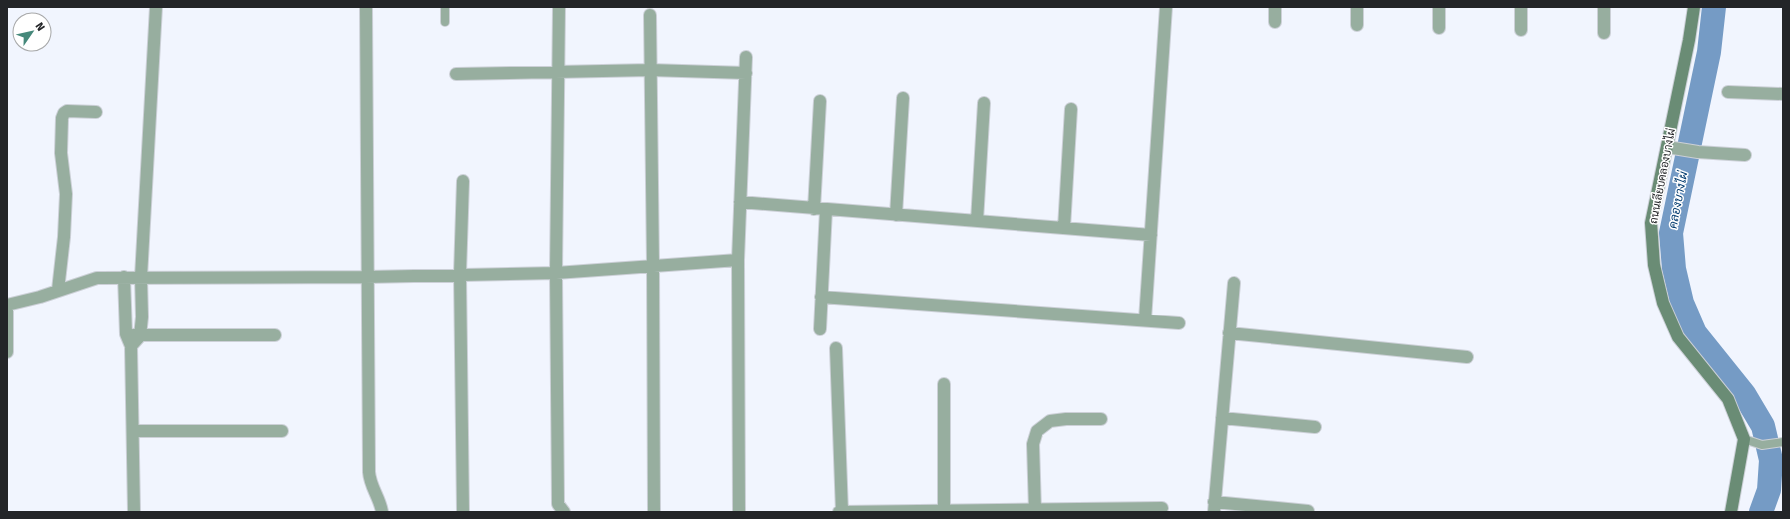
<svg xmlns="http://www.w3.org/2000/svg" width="1790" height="519" font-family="'Fira Sans',Sarabun,sans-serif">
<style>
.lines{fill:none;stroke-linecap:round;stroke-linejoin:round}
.river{stroke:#759bc5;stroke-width:24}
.lane-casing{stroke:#ccd0d7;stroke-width:10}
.street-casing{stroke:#ccd0d7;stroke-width:14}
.secondary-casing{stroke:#ccd0d7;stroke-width:14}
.lane{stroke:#97ae9f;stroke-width:8}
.street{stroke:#97ae9f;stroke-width:12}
.secondary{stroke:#6a8c75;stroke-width:12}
.labels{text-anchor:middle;stroke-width:3;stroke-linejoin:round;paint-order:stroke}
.street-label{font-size:11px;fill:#232528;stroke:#fff}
.water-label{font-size:12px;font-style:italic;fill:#003a6e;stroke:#fff}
</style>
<rect width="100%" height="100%" fill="#f1f5fe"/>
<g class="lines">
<path class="river" d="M1714,7l-5,45 -38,181 3,36 8,34 13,30 49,61 19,32 8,34 -2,30 -8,22"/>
<g class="lane-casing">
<path id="lane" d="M445,7v15
M1744,439l18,6 21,-3"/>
</g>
<g class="street-casing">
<path id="street" d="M366,7l3,465c1,15 11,26 13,40
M559,7l-3,266 2,231 6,8
M650,15l3,251 1,246
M1275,22v-15
M1357,25v-18
M1439,28v-21
M1521,30v-23
M1604,33v-26
M456,74l194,-4 96,3
M1728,92l55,2
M1667,147l31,5 47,3
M463,181l-3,93 3,238
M740,202l411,33
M814,209l6,-108
M896,215l7,-117
M977,221l7,-118
M1064,228l7,-119
M124,277l2,57 5,12 3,166
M58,290l6,-53 2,-43 -5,-41 1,-35 2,-5 3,-2 29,1
M821,297l358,26
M7,305l33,-8 57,-19 269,-1 190,-4 182,-13
M7,305v47
M1145,320l21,-313
M820,329l6,-119
M1229,333l238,24
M133,335h142
M131,346l9,-10 2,-19 -1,-40 15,-270
M836,348l6,164
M944,384v127
M1222,418l93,9
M133,431h149
M1214,502l94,9
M1035,510l-2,-66 4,-13 13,-10 16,-2h35
M739,512l-1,-252 8,-203
M839,512l323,-4
M1214,512l20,-229"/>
</g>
<g class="secondary-casing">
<path id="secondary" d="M1694,7l-5,33 -38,183 3,42 9,38 15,34 50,62 16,40 -13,73"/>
</g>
<use href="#lane" class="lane"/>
<use href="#street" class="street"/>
<use href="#secondary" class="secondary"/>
</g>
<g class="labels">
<g class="street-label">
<text transform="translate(1662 176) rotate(-79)" y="4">ถนนเลียบคลองบางไผ่</text>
</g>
<g class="water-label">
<text transform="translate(1678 200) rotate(-79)" y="4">คลองบางไผ่</text>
</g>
</g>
<rect width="1790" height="519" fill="none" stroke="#232528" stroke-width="16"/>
<g transform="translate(32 32) rotate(56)"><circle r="19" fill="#ffffff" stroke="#a7a8a9"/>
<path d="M0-3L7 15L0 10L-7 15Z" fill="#45887a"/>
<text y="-6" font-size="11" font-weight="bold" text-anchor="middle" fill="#232528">N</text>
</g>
</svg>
